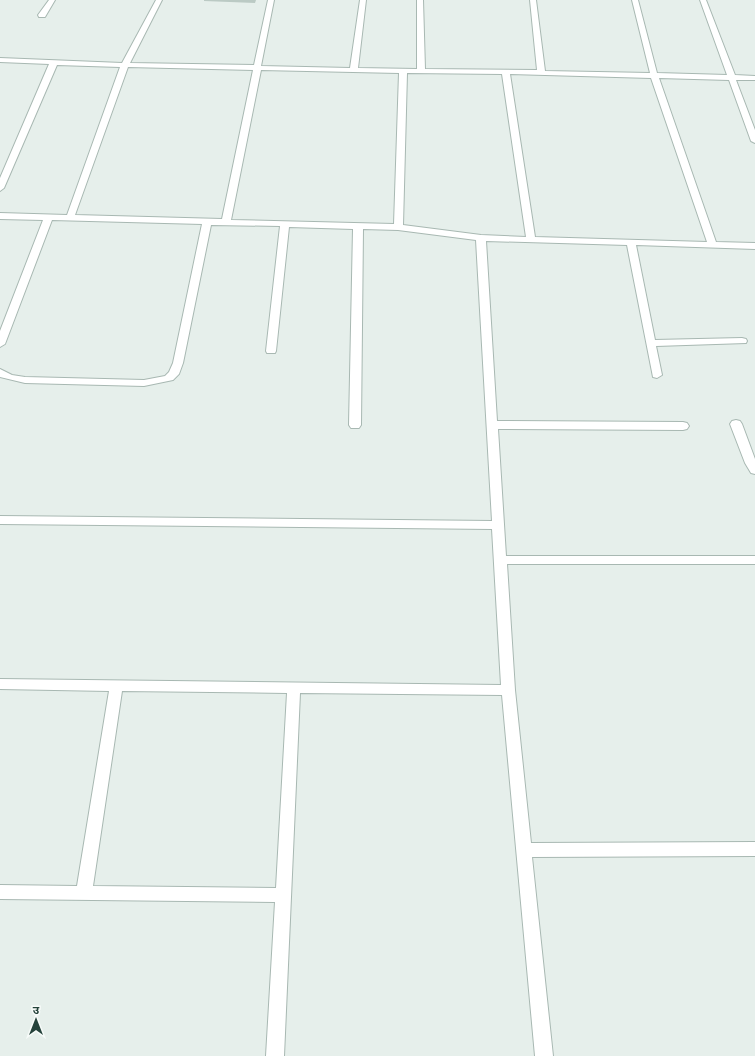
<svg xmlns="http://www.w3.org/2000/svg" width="755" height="1056" font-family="'PT Sans Narrow','Noto Sans Devanagari',sans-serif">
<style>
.building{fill:#bbcac4}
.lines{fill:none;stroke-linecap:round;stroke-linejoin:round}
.street-casing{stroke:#a8b8b2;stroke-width:2}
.street{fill:#fff;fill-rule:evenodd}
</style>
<rect width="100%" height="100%" fill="#e6efeb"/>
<path class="building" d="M204,0h52l-1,3 -51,-2z"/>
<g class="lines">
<g class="street-casing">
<path id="street" d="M49,0h6l-10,17h-6l-1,-2z
M156,0h6l-32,63 124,2 14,-65h6l-13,66 89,2 10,-68h6l-8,68 59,1v-69h6l2,69 112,1 -7,-70h6l9,71 105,2 -18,-73h6l19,73 70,2 -27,-75h6l29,75 20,1v4h-19l19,50v13l-4,-2 -22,-61 -70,-2 57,164 39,1v6l-119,-4 19,95 87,-2 4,1 1,2 -1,2 -90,3 6,29 -5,3 -4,-1 -26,-132 -141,-4 11,180 186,1 4,1 2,3 -2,3 -4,1 -185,-1 8,127h249v8h-248l8,126 16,153 224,-1v14l-223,1 21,199h-18l-33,-361 -202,-2 -16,363h-18l9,-154 -275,-3v-14l77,1 32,-195 -109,-2v-10l501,6 -9,-156 -492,-5v-8l492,5 -16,-281 -78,-10 -35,-1 -2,196 -2,3h-8l-2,-3 4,-196 -64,-2 -13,124 -1,2h-8l-1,-2 14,-125 -69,-1 -28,138 -4,11 -6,6 -29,6 -119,-3 -25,-6v-8l12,6 13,2 119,3 21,-4 4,-4 4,-9 29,-139 -150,-4 -47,124 -5,3v-16l43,-111 -43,-1v-6l67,2 53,-148 -63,-2 -53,123 -4,3v-13l49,-114 -49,-2v-4l122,5zM128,67l125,3 -31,149 -147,-4zM261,70l138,3 -5,151 -163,-4zM407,73l95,1 24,163 -45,-2 -78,-10zM510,74l141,4 56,164 -172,-5zM122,691l165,2 -11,195 -183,-2z
M736,420l4,1 2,3 13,35v15l-4,-1 -6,-10 -15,-39 2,-3z"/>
</g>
<use href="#street" class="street"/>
</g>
<g transform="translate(36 1020)" stroke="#f7fbf9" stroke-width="3" paint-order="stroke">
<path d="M0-3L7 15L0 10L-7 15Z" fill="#24423a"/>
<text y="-6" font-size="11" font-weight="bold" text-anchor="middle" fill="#24423a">उ</text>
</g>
</svg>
